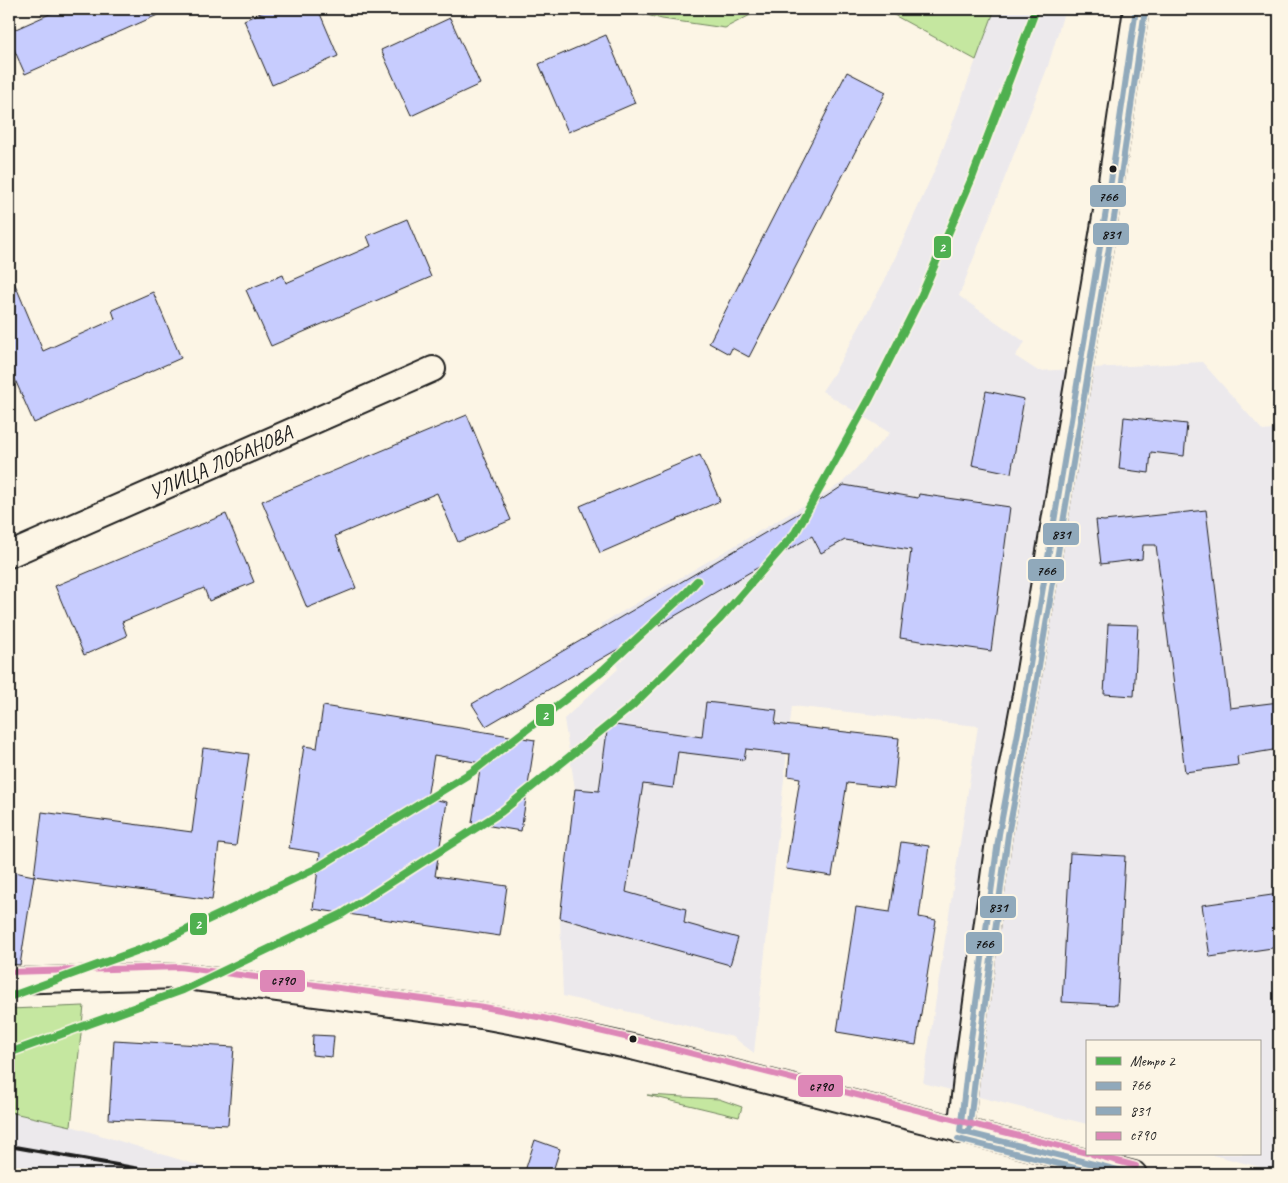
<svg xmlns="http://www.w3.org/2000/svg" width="1288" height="1183" font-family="Caveat,sans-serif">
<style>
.built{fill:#ece9ec}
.green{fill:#c5e7a0;stroke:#70825e}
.building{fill:#c7ccfe;stroke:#1c1c1c}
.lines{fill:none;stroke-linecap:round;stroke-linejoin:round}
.street-casing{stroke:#1c1c1c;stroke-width:28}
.street{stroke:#fcf5e5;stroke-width:24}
.rail{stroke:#1c1c1c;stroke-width:4}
.bus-1-casing{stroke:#fcf5e5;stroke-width:10}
.bus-2-casing{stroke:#fcf5e5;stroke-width:10}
.bus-3-casing{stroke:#fcf5e5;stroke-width:10}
.bus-1{stroke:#90a9bb;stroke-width:6}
.bus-2{stroke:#90a9bb;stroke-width:6}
.bus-3{stroke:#dd87b7;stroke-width:6}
.metro-1-casing{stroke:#fcf5e5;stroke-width:11}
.metro-1{stroke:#4fb04f;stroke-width:8}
.bus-dot{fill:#1c1c1c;stroke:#fcf5e5;stroke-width:2}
.labels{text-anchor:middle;stroke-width:4;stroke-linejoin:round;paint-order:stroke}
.street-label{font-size:21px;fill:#1c1c1c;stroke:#fcf5e5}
.line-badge{stroke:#fcf5e5;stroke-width:2}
.badge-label{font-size:14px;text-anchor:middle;font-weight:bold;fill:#fff}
.pale-badge-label{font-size:14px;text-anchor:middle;font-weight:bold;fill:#111}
</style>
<rect width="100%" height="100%" fill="#fcf5e5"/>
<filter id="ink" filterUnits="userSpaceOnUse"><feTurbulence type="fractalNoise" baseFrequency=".02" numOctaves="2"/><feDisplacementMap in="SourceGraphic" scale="10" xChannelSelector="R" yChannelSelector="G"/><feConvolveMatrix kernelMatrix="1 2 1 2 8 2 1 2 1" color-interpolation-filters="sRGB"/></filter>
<g filter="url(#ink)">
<path class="built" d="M995,9h70l-17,57 -89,230 66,46 -10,14 23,15 164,-9 61,69 16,-2v743l-70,-18h50v-112h-172v82l-164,-41 55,-357 -186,-20 -38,347 -21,-16 -170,-41 -3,-78 15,-129 -11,-70 54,-50 -17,-45 241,-141 48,-50 -68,-42 12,-18 51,-93 52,-115z
M9,1112l62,14 155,48h-217z"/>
<path class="green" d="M624,9h138l-37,19 -63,-9z
M883,9h112l-19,51z
M84,1006l-13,120 -62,-14v-103z
M647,1095l72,4 23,8 -3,10z"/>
<path class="building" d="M61,9h110l-146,65 -16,-36v-6z
M270,9h48l20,47 -66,29 -28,-65z
M450,18l30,66 -69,32 -30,-66z
M606,35l29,68 -67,29 -29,-68z
M847,72l39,20 -137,265 -17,-9 -3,6 -20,-11z
M407,219l24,58 -160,69 -25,-56 37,-15 3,8 85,-37 -4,-10z
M9,270l34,81 72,-32 -3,-9 41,-18 28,66 -147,65 -25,-57z
M986,391l38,8 -13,74 -39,-8z
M467,415l44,105 -53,22 -21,-49 -102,43 21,52 -49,20 -45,-107z
M1124,417l63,7 -3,32 -33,-4 -2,21 -30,-4z
M700,455l20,46 -120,52 -20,-47z
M844,485l74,13 1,-4 91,13 -19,144 -91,-13 11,-88 -66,-10 -24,13 -9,-17 -326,190 -14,-22 346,-202z
M1206,510l24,198 49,-6v47l-42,7 1,9 -53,7 -29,-227h-13l-1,14 -41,5 -5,-44 8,1z
M226,514l28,68 -45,19 -5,-13 -82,34 5,14 -43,19 -29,-69z
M1108,624l30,1 -4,71 -30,-2z
M706,702l71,8 -2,14 124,14 -5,50 -47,-5 -15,93 -46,-7 14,-91 -12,-2 2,-22 -44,-5 -2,11 -66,-8 -5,36 -30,-4 -17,108 60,17 -2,14 54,15 -8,27 -170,-47 15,-129 24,2 9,-67 94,13z
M323,706l212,34 -14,91 -49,-8 9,-60 -47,-8 -7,43 20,4 -12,74 72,10 -7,50 -187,-27 7,-56 -31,-5 15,-102 13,2z
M203,748l46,6 -13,92 -17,-2 -7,56 -178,-24 8,-64 150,20z
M901,842l28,4 -10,71 17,3 -20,125 -79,-13 19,-125 34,5z
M1070,853l55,3 -8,149 -55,-3z
M9,871l25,5 -14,89 -11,-1z
M1279,894v53l-69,10 -8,-52z
M313,1035l21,1 -2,21 -20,-2z
M114,1040l120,7 -6,78 -119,-6z
M535,1140l25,9 -8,25h-28z"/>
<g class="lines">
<g class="street-casing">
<g id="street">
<path id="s1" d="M9,555l424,-186"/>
<path d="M9,981l170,-5 303,40 59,11 95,21 498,126"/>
<path d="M960,1131l8,-70 31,-227 26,-139 86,-514 25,-172"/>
</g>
</g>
<use href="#street" class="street"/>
<path class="rail" d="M9,1146l159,28"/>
<g class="bus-1-casing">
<path id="bus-1" d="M960,1131l8,-70 31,-227 26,-139 86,-514 25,-172
M960,1131l174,43"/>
</g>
<g class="bus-2-casing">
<path id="bus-2" d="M969,1132l8,-70 31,-227 26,-139 86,-514 25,-172
M958,1139l141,35"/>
</g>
<g class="bus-3-casing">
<path id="bus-3" d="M9,972l170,-5 305,40 59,11 95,22 449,113
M1092,1154l44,12"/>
</g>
<use href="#bus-1" class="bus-1"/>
<use href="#bus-2" class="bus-2"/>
<use href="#bus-3" class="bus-3"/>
<g class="metro-1-casing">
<path id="metro-1" d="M9,997l152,-55 154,-73 157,-97 131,-102 83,-77 11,-12
M9,1053l174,-63 159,-76 159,-102 131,-106 87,-86 76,-87 75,-135 50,-99 52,-121 64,-169"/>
</g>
<use href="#metro-1" class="metro-1"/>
</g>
</g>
<g class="bus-dot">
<circle cx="1113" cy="169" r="4.5"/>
<circle cx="633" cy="1039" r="4.5"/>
</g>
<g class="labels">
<g class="street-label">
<text dy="7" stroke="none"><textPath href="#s1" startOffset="231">УЛИЦА ЛОБАНОВА</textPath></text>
</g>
</g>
<g class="line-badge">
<rect x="1089" y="184" width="38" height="24" rx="5" fill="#90a9bb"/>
<rect x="1092" y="222" width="38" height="24" rx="5" fill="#90a9bb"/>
<rect x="933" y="235" width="19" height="24" rx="5" fill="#4fb04f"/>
<rect x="1042" y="522" width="38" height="24" rx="5" fill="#90a9bb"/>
<rect x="1027" y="558" width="38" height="24" rx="5" fill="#90a9bb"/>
<rect x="535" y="703" width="20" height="24" rx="5" fill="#4fb04f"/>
<rect x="979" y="895" width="38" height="24" rx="5" fill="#90a9bb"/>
<rect x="189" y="912" width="19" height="24" rx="5" fill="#4fb04f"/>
<rect x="965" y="931" width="38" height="24" rx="5" fill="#90a9bb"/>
<rect x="259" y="969" width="47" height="24" rx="5" fill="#dd87b7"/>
<rect x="797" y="1074" width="47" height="24" rx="5" fill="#dd87b7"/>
</g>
<g class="badge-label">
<text x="942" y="252">2</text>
<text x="545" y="720">2</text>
<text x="198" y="929">2</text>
</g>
<g class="pale-badge-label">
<text x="1108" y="201">766</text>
<text x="1111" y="239">831</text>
<text x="1061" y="539">831</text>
<text x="1046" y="575">766</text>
<text x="998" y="912">831</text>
<text x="984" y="948">766</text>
<text x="283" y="985">с790</text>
<text x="821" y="1091">с790</text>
</g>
<rect width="1288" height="1183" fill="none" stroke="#fcf5e5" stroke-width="30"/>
<rect x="15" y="15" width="1258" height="1153" fill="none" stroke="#1c1c1c" stroke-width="2" filter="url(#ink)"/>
<rect x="1086" y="1040" width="175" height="115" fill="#fcf5e5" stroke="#a29e95"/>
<rect x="1096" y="1057" width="25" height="8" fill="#4fb04f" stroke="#a29e95"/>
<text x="1130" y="1066" font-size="15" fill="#1c1c1c">Метро 2</text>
<rect x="1096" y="1082" width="25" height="8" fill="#90a9bb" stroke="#a29e95"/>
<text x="1130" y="1090" font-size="15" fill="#1c1c1c">766</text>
<rect x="1096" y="1107" width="25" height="8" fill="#90a9bb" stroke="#a29e95"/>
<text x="1130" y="1116" font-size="15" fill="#1c1c1c">831</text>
<rect x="1096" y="1132" width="25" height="8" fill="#dd87b7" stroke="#a29e95"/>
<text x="1130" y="1140" font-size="15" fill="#1c1c1c">с790</text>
</svg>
